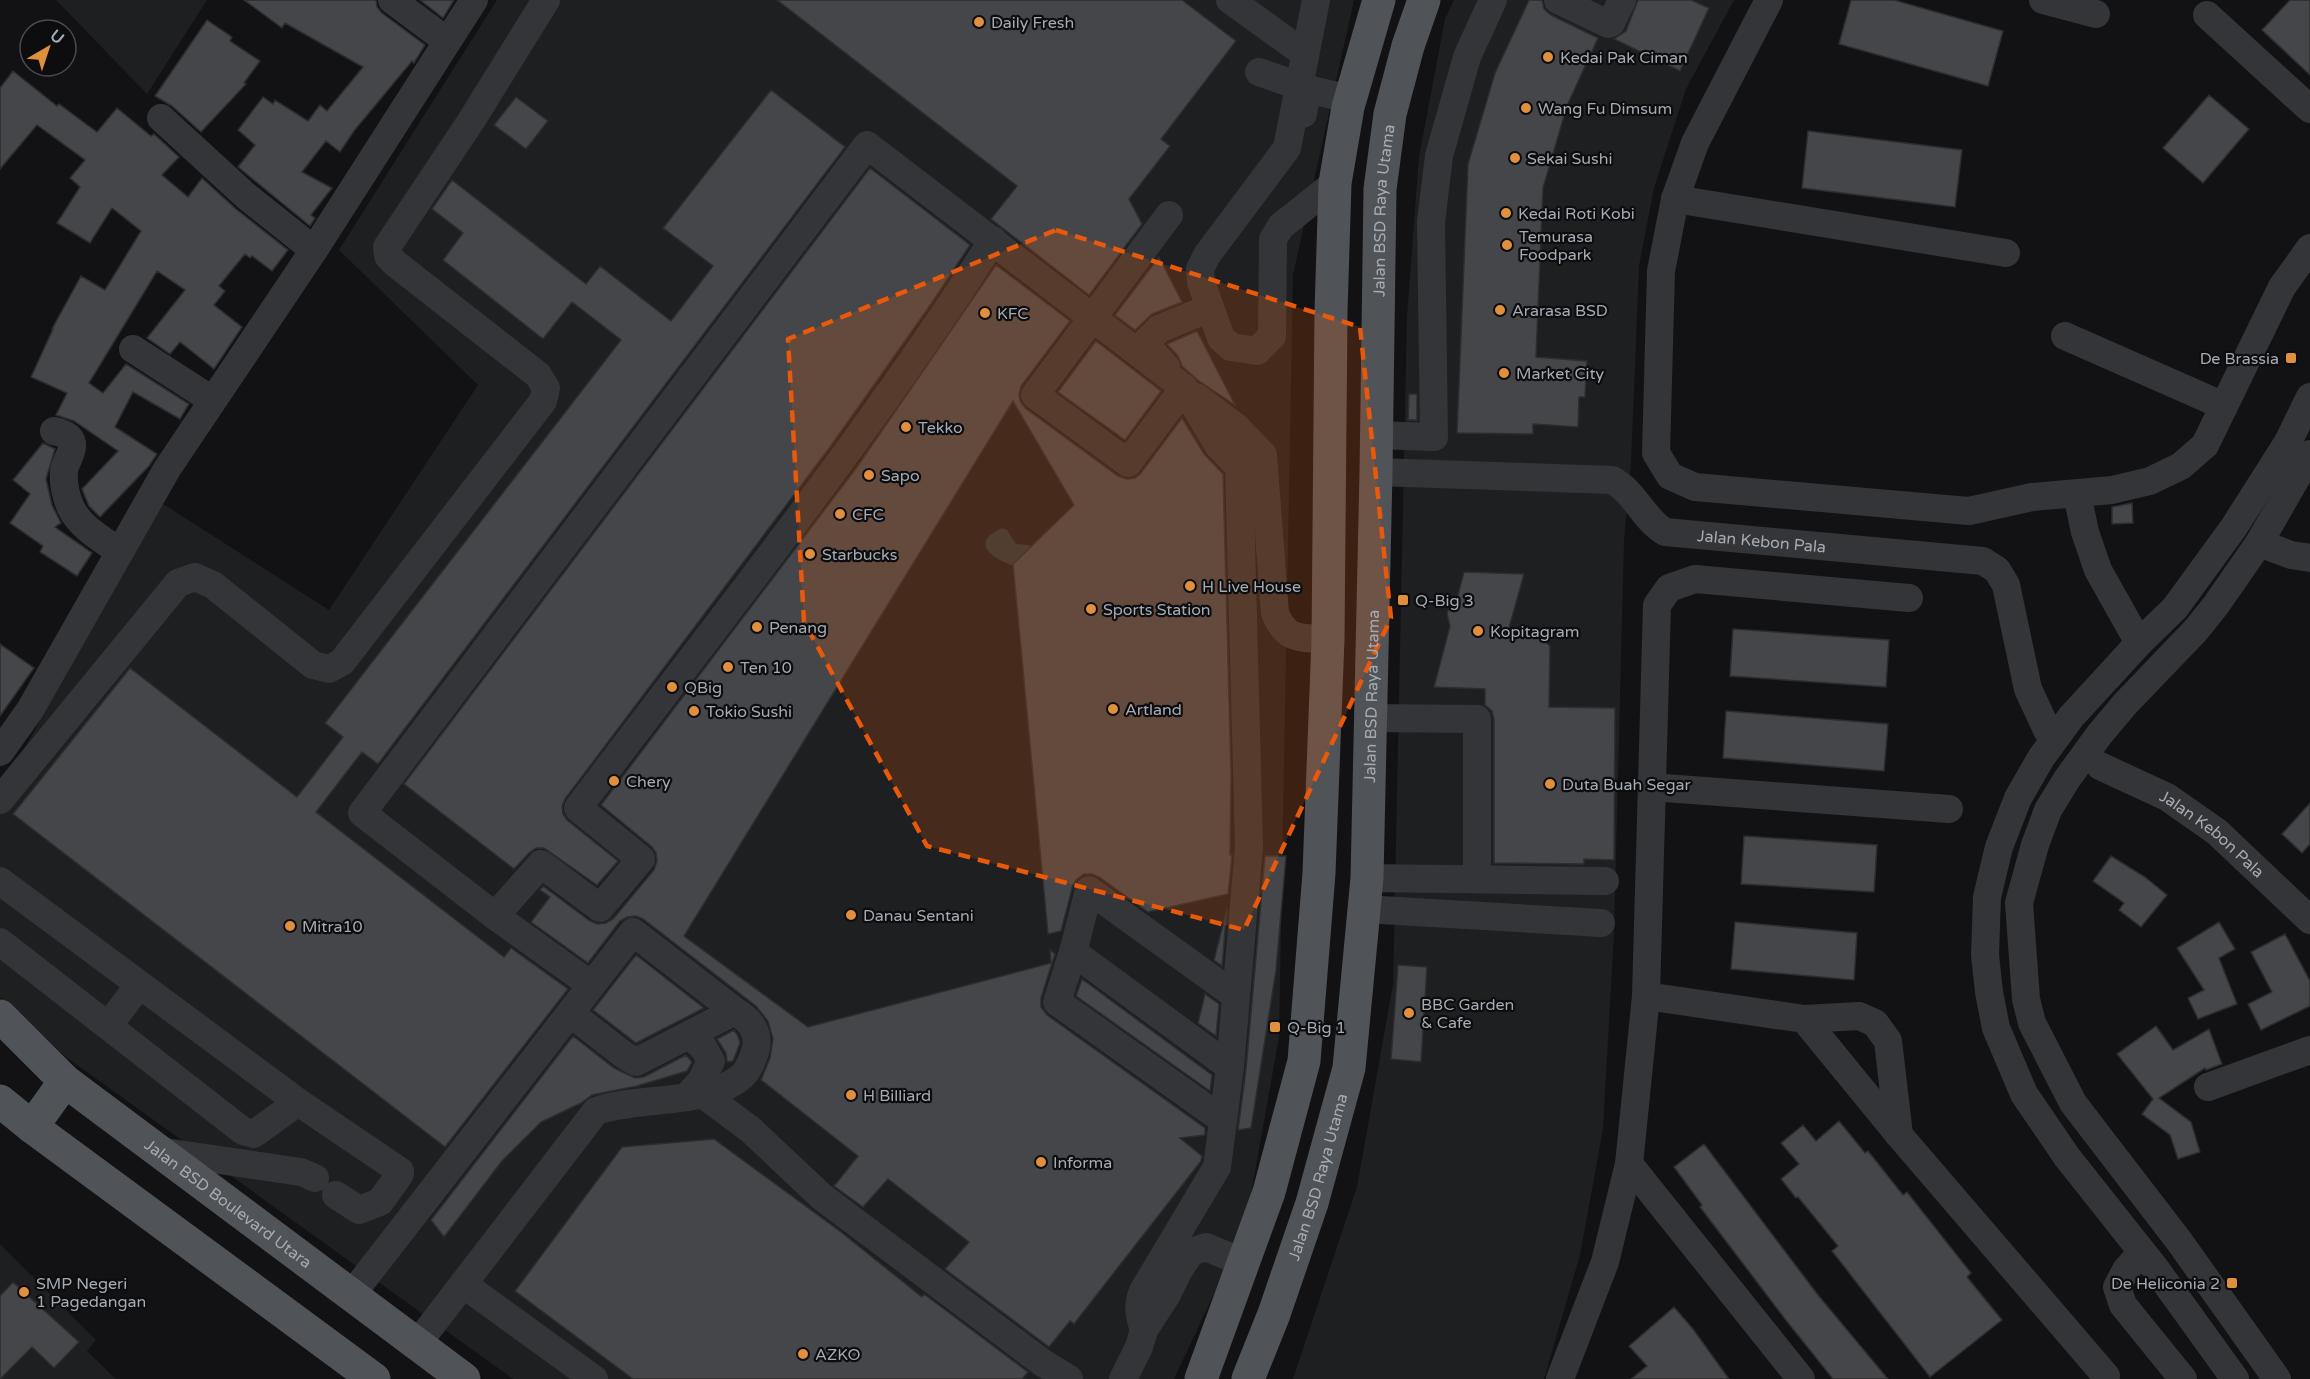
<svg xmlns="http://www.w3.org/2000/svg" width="2310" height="1379" font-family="'Varela Round',sans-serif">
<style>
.built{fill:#1e1f20}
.water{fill:#2d373b}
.building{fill:#444649;stroke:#2c2d2f;stroke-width:1.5}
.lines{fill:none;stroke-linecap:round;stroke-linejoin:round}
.minor{stroke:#343538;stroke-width:28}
.major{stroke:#505357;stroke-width:33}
.marked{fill:#e8590c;fill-opacity:0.2;stroke:#e8590c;stroke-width:4.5;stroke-dasharray:12 8;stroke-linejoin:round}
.poi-dot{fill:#e08f3e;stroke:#0d0d0f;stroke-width:2}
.labels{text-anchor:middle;stroke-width:4.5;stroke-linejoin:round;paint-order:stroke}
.poi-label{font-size:16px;fill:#a5abb3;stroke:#0d0d0f;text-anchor:start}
.street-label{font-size:16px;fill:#a5abb3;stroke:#0d0d0f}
</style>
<rect width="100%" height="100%" fill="#121214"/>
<path class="built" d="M56,0h151l-60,94z
M497,0h857l-61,275 -14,762 -34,191 -71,151h-661l-447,-322 -66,-60v-217l16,-16 144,-262 169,108 149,-225 -139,-135z
M1454,0h280l-48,89 -32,99 -15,78 -8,198 -7,77 -10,393 -11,195 -23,126 -36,124h-251l64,-192 36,-203 14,-668 12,-159 26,-138z
M0,1244l96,96 -9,11 29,28h-116z"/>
<path class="water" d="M1002,528l5,2 9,14 13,1 5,7 -14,16c-11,-3 -46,-16 -31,-32 3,-3 9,-6 13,-8z"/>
<path class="building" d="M244,0h132l1,7 5,6 43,32 -11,18 -2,-2 -58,70 -14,21 -14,-11 -24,31 30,16 -21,27 4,3 -5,8 -72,-59 17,-22 -17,-15 25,-33 10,7 2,-4 33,21 12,-16 7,6 36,-44 -78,-44 -3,5z
M420,0h34l-11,18z
M777,0h405l54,41 -75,98 9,7 -41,53 13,25 -53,71 -98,-76 26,-33z
M1529,0h13l2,9 7,6 47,23 -31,68 -24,82 -7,169 51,4 -2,36h-6l-1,30 -45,-3v10l-76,-1 11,-269 27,-91z
M1638,0h53l18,8 -29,63 -66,-32 12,-8z
M1851,0h43l109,31 -15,55 -149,-42z
M2290,0h20v75l-48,-45z
M207,20l25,17 -2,4 30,20 -16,22 2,1 -45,48 -29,-26 -17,-10z
M13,71l44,35 2,-2 38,28 20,-24 34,28 3,-2 25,23 -17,18 26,22 14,-19 34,31 52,41 -16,21 -20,-15 -2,2 -5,-4 -26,32 6,5 -11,14 28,22 -28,42 -34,-27 -10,12 -23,-16 38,-48 -28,-19 -68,112 14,10 23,-29 63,40 -9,15 -47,-27 -18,35 42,27 -8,12 -49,51 -11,-11 -7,-17 36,-38 -44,-30 -18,-6 11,-22 -36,-16 22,-48h-1l29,-53 24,14 36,-59 -29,-23 -22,35 -33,-20 23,-36 -10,-9 15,-18 -48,-35 -37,44v-81z
M771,90l74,57 -467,617 -16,-12 -46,60 188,145 7,-9 57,41 -123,158 -432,-333 117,-146 167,129 46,-60 -18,-14 296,-383 -49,-38 -29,37 -100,-79 20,-27 -31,-24 20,-29 134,104 14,-18 71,55 42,-55 -50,-38z
M2209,95l40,34 -46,54 -40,-35z
M516,97l32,24 -22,28 -32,-24z
M1808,131l154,19 -7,57 -153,-19z
M870,168l100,77 -39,59 -101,143 -265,352 -3,7 1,8 4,6 51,41 -21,24 -53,-37h-8l-7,5 -15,16 -110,-85z
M1159,257l23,45 -30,12 -17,16 -20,-15z
M996,265l74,56 -49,65 -2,8 1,7 5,7 93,68 9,3 8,-1 6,-5 41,-55 22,36 19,20 8,300 -1,81h2l-4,39 -80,18 -49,-35 -7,-3h-8l-7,5 -4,6 -12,46 -13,3 -35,-370 61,-59 -61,-104 -329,535 124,91 243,-64 -1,-13 5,4 -14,44v9l6,8 158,113v7l-25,3 22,18 -1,5 -127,163 -4,-3 -21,26 -104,-78 24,-27 -81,-63 -25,28 -29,-21 24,-30 -97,-76 9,-22 3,-19 -5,-18 -12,-15 -113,-87 -7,-3 -9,1 -7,4 -32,42 -57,-41 19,-25 -10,-7 3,-4 47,35 8,3 8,-1 7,-4 41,-49 3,-9 -1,-8 -4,-6 -51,-42 256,-338z
M1197,331l38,74 -36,-24 -17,-15 -4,-10 -11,-12z
M1096,341l65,50 -36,49 -67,-48z
M1409,394h8v26h-9z
M43,443l12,6 -9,30 6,26 9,18 -6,4 37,26 -15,23 -37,-24 3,-6 -33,-23 20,-29 -17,-14z
M2132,503l1,20 -21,1v-17z
M1464,572l60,2 -17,61 33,2 10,9 -1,61 66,1 -1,152 -30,-1v5l-90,-1v-144l-2,-8 -7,-6v-16l-51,-2 16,-61 -3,-12 3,-10 8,-9z
M1733,629l156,11 -3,47 -156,-11z
M0,644l34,24 -34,48z
M1726,711l162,13 -4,47 -161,-13z
M2310,803v41l-8,9 -20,-19z
M1744,836l133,9 -3,47 -133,-8z
M1265,856h21l-10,114 -25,158 -13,2 8,-61z
M2111,856l34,21 22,18 -26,32 -22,-17 5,-7 -31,-22z
M1227,909l-5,57 -8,-6z
M1735,922l122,11 -3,47 -123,-11z
M2219,922l16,27 -16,9 18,46 -39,15 -10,-21 16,-8 -27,-42z
M2285,934l25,47v25l-49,24 -13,-26 24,-12 -21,-40z
M636,955l68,53 -68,35 -43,-33z
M1398,965l29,2 -6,95 -30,-3z
M1082,979l130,96 -2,16 -134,-95z
M1205,994l14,10 -3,32 -18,-13z
M2156,1026l17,24 36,-21 13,35 -16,6 -1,-2 -46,30 32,24 9,30 -22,7 -8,-24 -28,-21 11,-15 -36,-45z
M734,1030l4,6 2,7 -7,18 -6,1 -1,-9 -9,-14z
M573,1036l41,32 21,10 9,-1 42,-22 6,7 -5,9 -50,15 -45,9 -11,8 -40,19 -39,39 -58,76 -13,-17z
M1839,1121l26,32 3,-2 35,44 4,-3 64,81 -4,4 35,43 -72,57 -98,-126 6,-5 -40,-49 -2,1 -15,-19 18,-15 -18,-21 22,-18 13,16z
M714,1139l127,93 81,65 2,-3 104,78 -6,7h-389l-118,-88 107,-144z
M1704,1144l114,151 70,84h-55l-48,-60 -85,-112 2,-2 -28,-38z
M13,1282l66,60 -25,26 -22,-21 -32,32v-83z
M1674,1307l19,22 36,50h-98l16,-13 -18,-20z"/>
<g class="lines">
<g class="minor">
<path d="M392,0l55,41"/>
<path d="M1230,0l75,54"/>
<path d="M1316,0l-29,148 -80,107 -7,14 1,13 20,56 10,9 26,4 15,-15 1,-97 8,-13 54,-43"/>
<path d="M1558,0l50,24 3,-1 11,-23"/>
<path d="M1769,0l-74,143 -20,56 -14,72 -5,182 14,23 25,11 274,24 63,-14 80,-7 38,-9 31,-15 24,-21 77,-158 28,-39"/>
<path d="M2043,0l53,14"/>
<path d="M2207,15l103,94"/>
<path d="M1259,72l40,14"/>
<path d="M1303,114l4,-25 43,10"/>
<path d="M161,118l85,78 68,54"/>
<path d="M1675,199l331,54"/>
<path d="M1169,215l-134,180 93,68 56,-75"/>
<path d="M2065,336l159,70"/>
<path d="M133,349l79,51"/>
<path d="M1166,367l-17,-19 -3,-6 13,-13 51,-21"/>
<path d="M1196,397l40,30 27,28 12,158c11,28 26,25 53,26"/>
<path d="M54,431c33,7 11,27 10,40 -1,13 2,26 7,37 10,20 31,31 49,44"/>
<path d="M1376,435l58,2 -3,-215 8,-66 28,-99 26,-57"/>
<path id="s1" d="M1376,472l236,8c23,12 31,39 53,52l318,29 14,9 9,15 22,104 19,41"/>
<path d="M2077,494l8,38 13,38 41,73"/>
<path d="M2259,543l32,12 19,3"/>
<path d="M1909,598l-214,-19 -26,9 -12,17 -11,391 158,23 95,116 207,241"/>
<path d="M1371,718l106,1v160"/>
<path d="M0,752l30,-42 137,-241 147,-219 160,-250"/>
<path id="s2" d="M2100,766l67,31 50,35 93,88"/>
<path d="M1651,787l298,22"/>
<path d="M0,800l178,-217 17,-6 18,8 100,80 16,4 13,-7 201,-261 3,-13 -8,-13 -142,-111 -8,-8 -1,-9 84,-126 75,-121"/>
<path d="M1367,878l238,3"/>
<path d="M0,881l298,221 102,69v3l-20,28 -21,8 -23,-15"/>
<path d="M1364,909l237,14"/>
<path d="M495,916l46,-52 59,44 41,-49 -63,-51c141,-187 289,-371 415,-568"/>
<path d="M0,942l243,189 11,3 44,-32"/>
<path d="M1073,952l-16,50 166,118"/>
<path d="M591,985l-96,-69 -133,-103 505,-668 317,243 34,57 21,22 10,380 -19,220 -13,100 -74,124c-6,14 -4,25 1,39"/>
<path d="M1804,1019l55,-3 16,7 13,18 11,94"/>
<path d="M108,1026l31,-41"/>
<path d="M1230,1067l-157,-115 16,-62 147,106"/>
<path d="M2208,1087l102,-37"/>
<path d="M704,1095l47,35 71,67 221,166 26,16"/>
<path d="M687,1097l14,-16 10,-20 -8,-14 -14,-12"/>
<path d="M158,1151l143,21 14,6"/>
<path d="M1629,1164l172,215"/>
<path d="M2142,1252l-16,18 -9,17 6,18 60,74"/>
<path d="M463,1284l131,95"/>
<path d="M352,1294l281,-362 102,79 -99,51 -12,-7 -54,-42"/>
<path d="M417,1344l179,-233c43,-15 113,-5 146,-35 7,-6 10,-16 13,-24 6,-19 -5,-32 -20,-41"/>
<path d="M1123,1379l16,-32 5,-17 22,-34 13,-26 12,-18 15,-5 38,16"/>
<path d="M1560,1379l45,-117 24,-98 17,-168"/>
<path d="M2235,1379l-80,-111 -88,-111 -43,-63 -28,-66 -7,-36 -4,-37 2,-58 12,-50 19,-49 23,-40 30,-41 68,-74 36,-35 59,-81 54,-85 22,-45"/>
<path d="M2277,1379l-98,-138 -106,-138 -41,-80 -6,-24 -7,-96 16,-58 13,-35 19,-31 32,-44 26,-31 71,-74 20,-25 43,-62 51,-89"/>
</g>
<g class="major">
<path id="s3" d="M0,1016l65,65 399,298"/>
<path d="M0,1101l32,26 342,252"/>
<path d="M32,1127l33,-46"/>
<path d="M1201,1379l68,-187 35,-131 15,-188 9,-234 3,-327 4,-129 13,-76 31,-107"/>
<path id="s4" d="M1248,1379l26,-65 38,-111 37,-135 18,-190 9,-406 4,-283 10,-75 18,-68 16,-46"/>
</g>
</g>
<path class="marked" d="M1056,230l304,97 31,291 -147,312 -317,-84 -123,-224 -16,-283z"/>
<g class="poi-dot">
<circle cx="979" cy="22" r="6"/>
<circle cx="1548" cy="57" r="6"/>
<circle cx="1526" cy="108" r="6"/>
<circle cx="1515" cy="158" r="6"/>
<circle cx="1506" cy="213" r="6"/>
<circle cx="1507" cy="245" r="6"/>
<circle cx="1500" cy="310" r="6"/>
<circle cx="985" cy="313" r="6"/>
<rect x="2285" y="352" width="12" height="12" rx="3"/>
<circle cx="1504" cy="373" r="6"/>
<circle cx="906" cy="427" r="6"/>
<circle cx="869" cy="475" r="6"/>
<circle cx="840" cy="514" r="6"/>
<circle cx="810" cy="554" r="6"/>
<circle cx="1190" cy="586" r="6"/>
<rect x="1397" y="594" width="12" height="12" rx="3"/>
<circle cx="1091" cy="609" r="6"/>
<circle cx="757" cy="627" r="6"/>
<circle cx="1478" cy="631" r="6"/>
<circle cx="728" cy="667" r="6"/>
<circle cx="672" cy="687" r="6"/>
<circle cx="1113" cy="709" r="6"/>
<circle cx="694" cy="711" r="6"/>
<circle cx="614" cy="781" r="6"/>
<circle cx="1550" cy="784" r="6"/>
<circle cx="851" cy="915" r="6"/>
<circle cx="290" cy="926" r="6"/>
<circle cx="1409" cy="1013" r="6"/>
<rect x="1269" y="1021" width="12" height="12" rx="3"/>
<circle cx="851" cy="1095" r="6"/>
<circle cx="1041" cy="1162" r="6"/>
<rect x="2226" y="1277" width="12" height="12" rx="3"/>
<circle cx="24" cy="1292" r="6"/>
<circle cx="803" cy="1354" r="6"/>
</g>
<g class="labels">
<g class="poi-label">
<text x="991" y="28">Daily Fresh</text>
<text x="1560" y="63">Kedai Pak Ciman</text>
<text x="1538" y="114">Wang Fu Dimsum</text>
<text x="1527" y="164">Sekai Sushi</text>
<text x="1518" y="219">Kedai Roti Kobi</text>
<text x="1519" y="242">Temurasa<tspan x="1519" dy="18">Foodpark</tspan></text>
<text x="1512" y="316">Ararasa BSD</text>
<text x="997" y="319">KFC</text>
<text x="2279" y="364" text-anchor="end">De Brassia</text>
<text x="1516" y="379">Market City</text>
<text x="918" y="433">Tekko</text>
<text x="881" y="481">Sapo</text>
<text x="852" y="520">CFC</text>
<text x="822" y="560">Starbucks</text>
<text x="1202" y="592">H Live House</text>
<text x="1415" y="606">Q-Big 3</text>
<text x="1103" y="615">Sports Station</text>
<text x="769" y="633">Penang</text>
<text x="1490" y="637">Kopitagram</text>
<text x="740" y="673">Ten 10</text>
<text x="684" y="693">QBig</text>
<text x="1125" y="715">Artland</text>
<text x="706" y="717">Tokio Sushi</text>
<text x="626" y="787">Chery</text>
<text x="1562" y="790">Duta Buah Segar</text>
<text x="863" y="921">Danau Sentani</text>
<text x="302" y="932">Mitra10</text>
<text x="1421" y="1010">BBC Garden<tspan x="1421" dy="18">&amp; Cafe</tspan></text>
<text x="1287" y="1033">Q-Big 1</text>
<text x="863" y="1101">H Billiard</text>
<text x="1053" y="1168">Informa</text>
<text x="36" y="1289">SMP Negeri<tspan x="36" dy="18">1 Pagedangan</tspan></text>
<text x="2220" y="1289" text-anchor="end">De Heliconia 2</text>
<text x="815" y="1360">AZKO</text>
</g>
<g class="street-label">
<text dy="6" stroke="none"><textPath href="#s4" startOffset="1186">Jalan BSD Raya Utama</textPath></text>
<text dy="6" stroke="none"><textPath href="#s1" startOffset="408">Jalan Kebon Pala</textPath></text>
<text dy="6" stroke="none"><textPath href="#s4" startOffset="700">Jalan BSD Raya Utama</textPath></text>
<text dy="6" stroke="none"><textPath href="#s2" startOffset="132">Jalan Kebon Pala</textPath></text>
<text dy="6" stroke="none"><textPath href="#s4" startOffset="214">Jalan BSD Raya Utama</textPath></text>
<text dy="6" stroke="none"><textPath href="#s3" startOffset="296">Jalan BSD Boulevard Utara</textPath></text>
</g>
</g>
<g transform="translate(48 48) rotate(39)"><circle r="28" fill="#0d0d0f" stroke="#4a4c51" stroke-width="1.5"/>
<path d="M0-4.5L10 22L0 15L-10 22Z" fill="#e08f3e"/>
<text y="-9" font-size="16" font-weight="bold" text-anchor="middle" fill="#a5abb3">U</text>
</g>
</svg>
